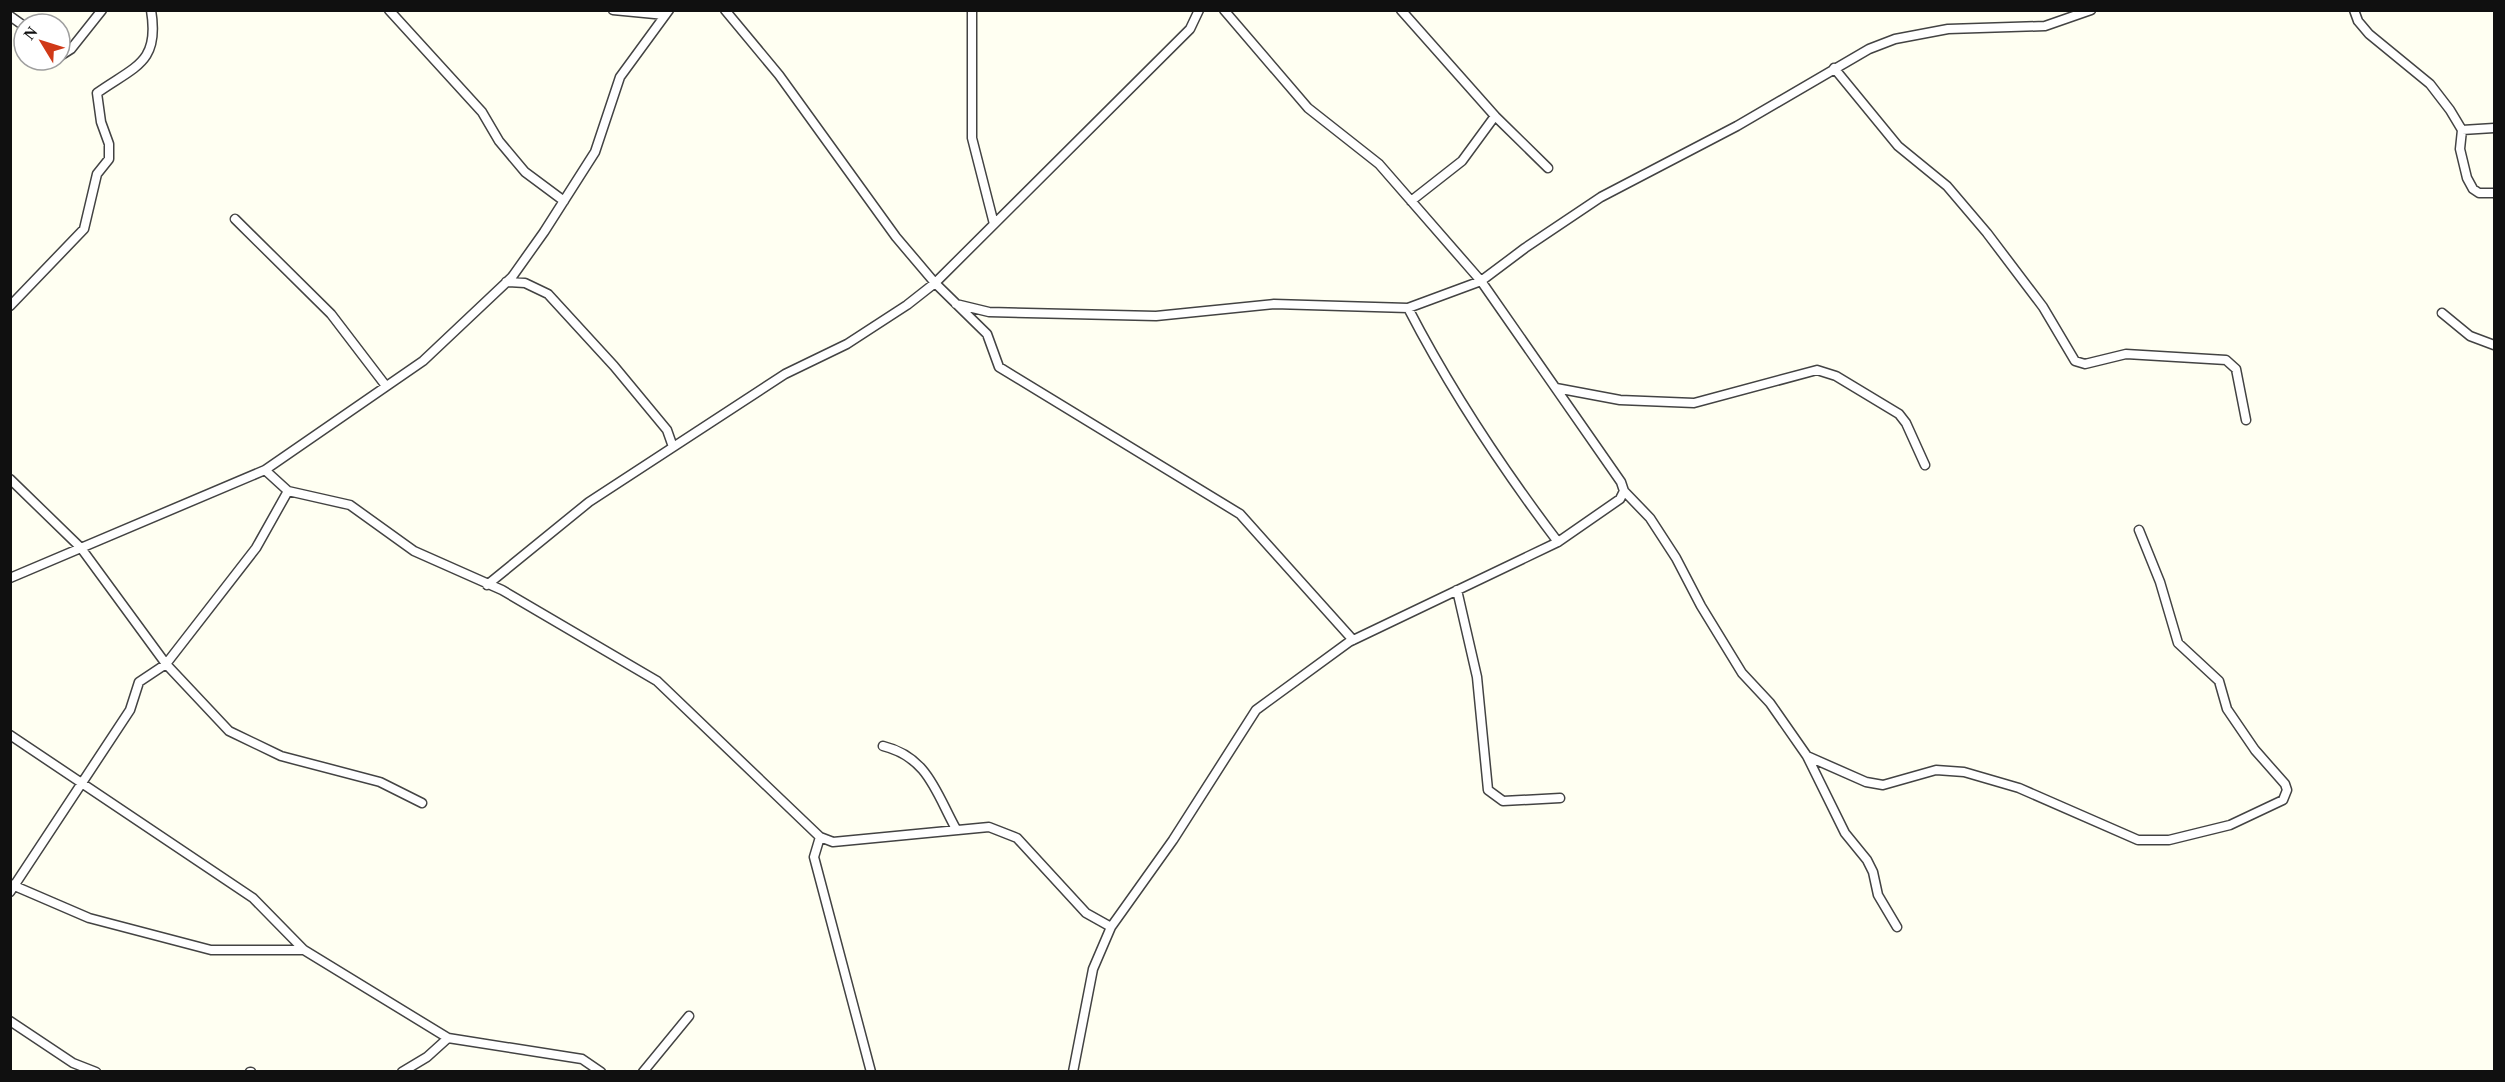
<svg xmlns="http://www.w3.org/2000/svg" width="2505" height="1082" font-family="'Times New Roman',serif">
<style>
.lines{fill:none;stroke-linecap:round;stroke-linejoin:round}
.minor-casing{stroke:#434343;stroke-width:11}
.minor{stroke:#fff;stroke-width:8}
</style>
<rect width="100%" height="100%" fill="#fffff2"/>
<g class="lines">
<g class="minor-casing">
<path id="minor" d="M389,10l93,102 17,29 26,31 39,29
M613,10l52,5
M725,10l54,65 117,162 39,46 52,51 12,33 241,147 113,126
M972,10v128l22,86
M1401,10l94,106
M2354,10l4,11 11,13 61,50 20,26 12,20 -2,19 7,29 6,11 6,4h15
M10,16l14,10
M60,56l11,-7 31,-39
M1834,68l64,78 49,40 40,47 56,74 32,54 10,3 41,-10 100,6 10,9 10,51
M2462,130l32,-2
M1411,201l51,-40 33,-45 53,52
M235,219l96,95 55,72
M506,282l19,1 23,11 66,72 53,64 6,17
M956,304l33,8 167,4 118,-12 134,4 73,-27 44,-33 76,-51 136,-71 132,-77 26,-10 53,-10 97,-3 46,-16
M10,306l74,-77 13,-55 12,-15v-15l-8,-22 -4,-29c38,-27 63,-30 54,-83
M1408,308c43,83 94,160 150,234
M2442,313l28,23 24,9
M1556,388l64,12 74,3 123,-33 19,6 63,38 7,9 19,42
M265,470l23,21 62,14 64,46 88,39 155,91 163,156 13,5 156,-15 28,11 69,75 25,14
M10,479l71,69 85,116 63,67 52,25 99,26 42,21
M1624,491l26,27 26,40 25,48 41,67 28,30 37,53 38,77 22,27 6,12 5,23 19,32
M10,578l255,-108 158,-109 89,-84 32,-45 51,-80 25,-75 49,-67
M487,585l102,-83 196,-128 62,-30 60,-39 28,-22 255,-254 9,-19
M1457,590l20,87 11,113 15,11 57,-3
M10,735l243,163 51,52 144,88 134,21 19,13
M883,746c45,11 53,47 73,83
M1807,756l59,26 17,3 53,-15 28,2 55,16 119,52h31l61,-15 53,-25 4,-10 -2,-6 -30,-34 -28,-41 -8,-28 -41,-38 -18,-61 -21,-52
M820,837l-6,20 57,215
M10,884l79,34 122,32h93
M10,892l120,-182 9,-28 27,-18 90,-116 32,-57
M10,1021l63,42 23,9
M250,1072h1
M402,1072l25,-15 21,-19
M643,1072l46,-56
M1073,1072l20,-103 18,-42 62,-87 83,-130 93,-68 209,-100 62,-43 4,-8 -3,-9 -140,-201 -102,-117 -71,-56 -84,-98"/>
</g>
<use href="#minor" class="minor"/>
</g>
<rect width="2505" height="1082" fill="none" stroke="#101010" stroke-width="24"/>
<g transform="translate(42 42) rotate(308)"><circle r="28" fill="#ffffff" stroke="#9f9f9f" stroke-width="1.5"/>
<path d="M0-4.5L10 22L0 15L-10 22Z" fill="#d03917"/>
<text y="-9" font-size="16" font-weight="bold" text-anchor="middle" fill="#101010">N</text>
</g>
</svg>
